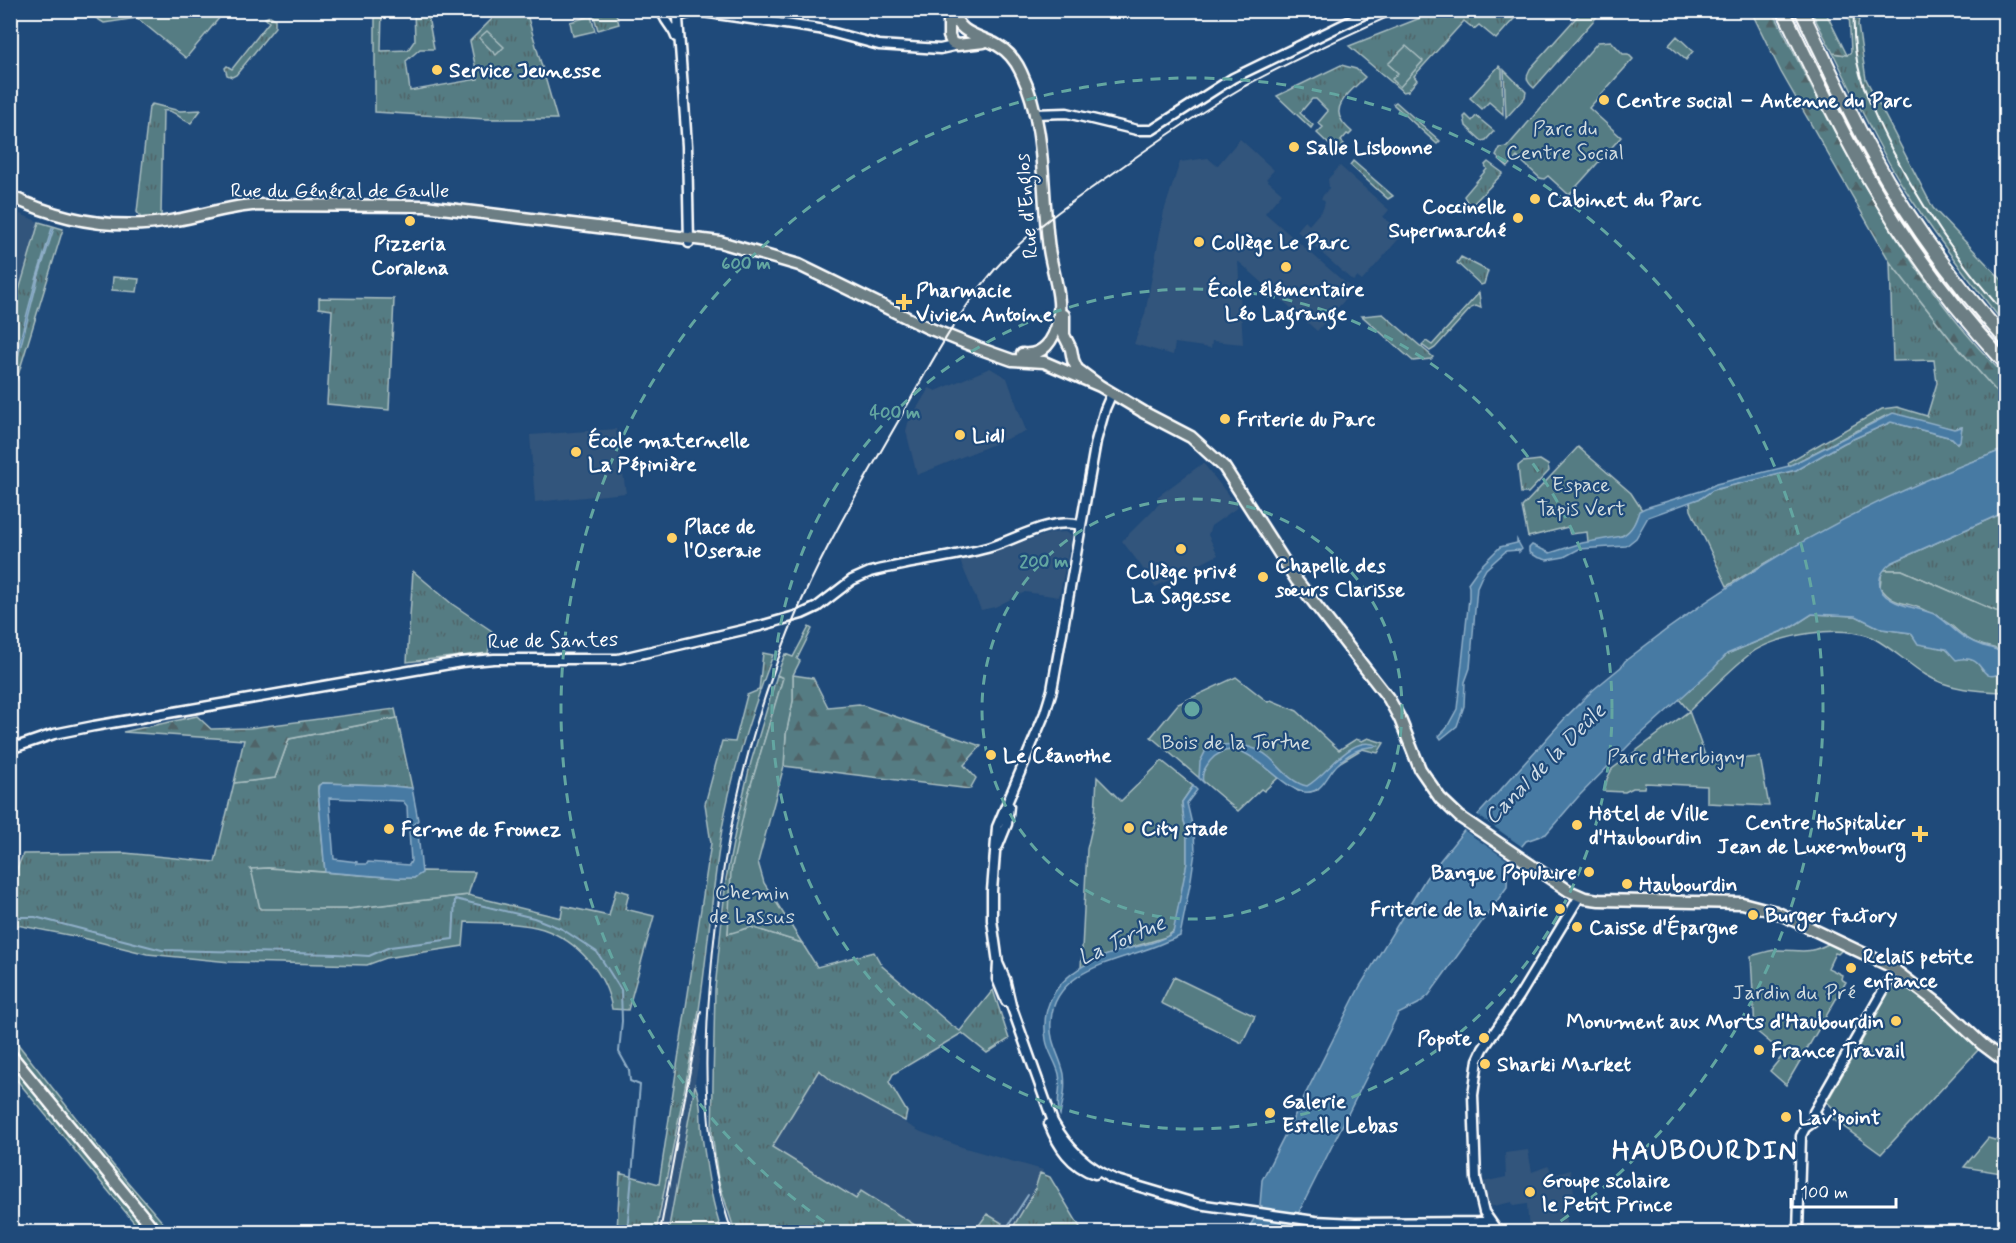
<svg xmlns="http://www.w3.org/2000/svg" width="2016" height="1243" font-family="Mynerve,sans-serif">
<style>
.built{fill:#32547b}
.grass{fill:url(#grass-tufts);stroke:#aabec1;stroke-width:1.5}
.forest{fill:url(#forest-firs);stroke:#aabec1;stroke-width:1.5}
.park{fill:#547c83;stroke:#aabec1;stroke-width:1.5}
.water{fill:#467aa3;stroke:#90afc8;stroke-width:1.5}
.pier{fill:#1f4a7a}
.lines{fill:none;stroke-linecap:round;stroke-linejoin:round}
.stream{stroke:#90afc8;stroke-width:2}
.minor-casing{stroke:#fff;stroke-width:13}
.major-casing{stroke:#fff;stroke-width:15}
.highway-casing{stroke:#fff;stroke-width:16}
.minor{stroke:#1f4a7a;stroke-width:8}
.major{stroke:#6c7e84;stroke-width:10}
.highway{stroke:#6c7e84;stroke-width:12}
.rail{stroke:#fff;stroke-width:2}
.ring{fill:none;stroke:#63a6a1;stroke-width:3;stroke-dasharray:10 8}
.poi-dot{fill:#ffd166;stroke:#1f4a7a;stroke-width:2}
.labels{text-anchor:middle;stroke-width:4.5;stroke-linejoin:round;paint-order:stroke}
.poi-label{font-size:21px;font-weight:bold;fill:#fff;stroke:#1f4a7a;text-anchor:start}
.park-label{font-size:21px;fill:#d4dee0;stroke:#1f4a7a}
.street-label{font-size:21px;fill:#fff;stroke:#1f4a7a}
.water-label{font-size:22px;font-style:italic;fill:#d1dee8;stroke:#1f4a7a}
.district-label{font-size:27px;font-weight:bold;letter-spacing:1.5px;fill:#fff;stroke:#1f4a7a}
.centre{fill:#63a6a1;stroke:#1f4a7a;stroke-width:3}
.ring-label{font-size:18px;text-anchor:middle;font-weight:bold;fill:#63a6a1;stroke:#1f4a7a;stroke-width:4.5;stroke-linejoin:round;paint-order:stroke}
</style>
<defs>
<pattern id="grass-tufts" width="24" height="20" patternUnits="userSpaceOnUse" patternTransform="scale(1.5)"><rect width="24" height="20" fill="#547c83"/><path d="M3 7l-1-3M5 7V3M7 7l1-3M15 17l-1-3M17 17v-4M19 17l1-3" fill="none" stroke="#506468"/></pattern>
<pattern id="forest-firs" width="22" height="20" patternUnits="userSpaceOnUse" patternTransform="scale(1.5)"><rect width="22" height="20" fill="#547c83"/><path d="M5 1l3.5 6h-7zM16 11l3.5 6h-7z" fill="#506468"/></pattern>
</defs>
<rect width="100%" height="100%" fill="#1f4a7a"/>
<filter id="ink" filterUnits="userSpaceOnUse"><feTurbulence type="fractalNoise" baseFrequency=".0167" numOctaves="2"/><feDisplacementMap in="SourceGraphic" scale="12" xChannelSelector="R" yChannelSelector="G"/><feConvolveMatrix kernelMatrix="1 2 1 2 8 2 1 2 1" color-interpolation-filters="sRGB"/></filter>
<g filter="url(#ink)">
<path class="built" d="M1240,139l34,31 -8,9 16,14 -17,20 86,75 -2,3 2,2 -34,38 -79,-70 5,83 -31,-3 -1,7 -36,-5 -2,12 -39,-11 11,-30 19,-103 16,-49 28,-4 9,8z
M1340,166l49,44 -6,7 20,17 -41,47 -5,-4 -4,4 -56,-50 8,-10 4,4 14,-16 2,-7 -4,-4 8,-10 -1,-9z
M11,210l28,12 -28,96z
M990,368l17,10 19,53 -109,44 -11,-44 2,-8 21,-35 7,3z
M616,429l10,64 -91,9 -5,-67z
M1203,463l35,44 -27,19 -3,9 10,20 -63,32 -16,-24 -17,-22 40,-40 -5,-4z
M1065,532l7,3 -13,62 -34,-5 -30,15 -14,3 -21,-49 91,-28z
M698,1017l2,38 -32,177h-12z
M781,1040l52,42 88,50 41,15 81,23 -5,19 -24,43h-268z
M1528,1150l4,22 16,-6 6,9 16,-5 7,37 -12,2 2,23h-38l-2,-28 -14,2 -1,-4 -23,5 -6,-25 23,-5 -1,-24z"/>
<path class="grass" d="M615,10l4,14 -21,6 -4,-14z
M1583,10l19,1 -68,77c-7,-6 -9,-10 -4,-19z
M375,11h7l-1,40 27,-1 7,-10 -1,-29h13l7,38h-14l-14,12 4,30 68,-12 -8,-38 30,-30h26l31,108h-71l-111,-7z
M1438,11h83l-25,28 -17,-14 -5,4 -10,-8 -50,55 3,4 -9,11 -5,1 -54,-46z
M1849,11h11l-2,14 8,54 67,129 72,75v42c-37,-47 -74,-94 -106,-145 -25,-41 -45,-85 -66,-127l14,2 4,-3z
M270,16l5,3v8l-39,48 -4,2 -5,-2 -2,-7 2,-2 5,3 37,-47 -4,-4z
M591,16l4,15 -22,5 -3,-14z
M1341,65l15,4 9,8c-10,11 -35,28 -23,44 2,4 7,8 10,11l-3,3 -2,-1 -6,7 3,3 -7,8 -20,-19 6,-6 -5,-4 10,-12 -12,-12h-4l-12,14 13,12 -2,3 -34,-32z
M1499,66l3,3 1,45 -14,-12 -7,7 -12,-11z
M1504,70l22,22 -1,5 -19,21z
M1396,102l44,39 -3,3 -44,-40z
M152,104l28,7 21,-1 -10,13c-11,-3 -16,-14 -28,-12l-2,105 -20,2 -4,-6 12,-105z
M1466,115l6,6 4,-5 18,15 -8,9 -4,1 -16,-15 -2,-9z
M1353,161l40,35 -5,3 -38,-34z
M1488,162l15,11 -33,34 -6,-11 23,-27 -2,-4z
M39,222l24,7 -52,169v-80z
M1461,257l27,14 -4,13 -3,1 -24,-22z
M1890,262l62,79 53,60v48c-100,37 -187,82 -278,137l-36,-76 -1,-9 11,-3 12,-8 83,-20 48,-27 47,-21 61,16 5,5 5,-16 -8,2 -67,-14 -98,51 -1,-4 94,-53 15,-2 30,9 10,-33 -3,-23 -41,1z
M1479,293l2,15 -5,-2 -5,2 -36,40 -5,3 -8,-6 4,-4 6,4z
M319,298l75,1 -5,111 -62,-6 5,-94 -13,-2z
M1383,314l50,43 -2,2 -18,2 -51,-45z
M1540,460l8,5 1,6 -21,22h-7l-3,-27 5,-4z
M2005,512v103l-103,-45h-20l9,-7z
M413,571l39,33 40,27 -4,22 -81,9z
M763,653l10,2c-21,56 -41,115 -51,174 -10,60 -14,121 -23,181 -12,74 -29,148 -43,222h-39l3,-59 39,11 52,-341 -6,-39 17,-63 13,1 12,-47 12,-5z
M777,675l6,3 -36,120 -19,135 23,-6 51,16 15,24 57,-15 8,14 68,58 10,7 33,-41 16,49 -22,14 -25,-20 -69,41 -4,8 18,30 -2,9 -72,-39 -14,-12 -47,77 84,52 5,-8 65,41h-191l-17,-53 -6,-47 3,-143 11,-110 13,-67 12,-50z
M397,718l15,70 -31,-3 -59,-2 -4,3v5l7,81 -57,-4 -17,1 64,40h32l121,-14 93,23 2,-12 46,10 7,-27 13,4 -4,16 29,7 -26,94 -16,-1c-6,-36 -34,-68 -69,-80 -23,-7 -54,-6 -78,-7l-2,24 -77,12 -19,7 -137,-3 -83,-8 -68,-17 -68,-13 -1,-38 13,-32 102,-1 90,9 19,-79 41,-5 14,-39z
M10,1034l103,131 58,67h-29l-131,-159z
M695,1085c7,16 5,34 7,51 5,33 9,65 20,96h-54z
M1040,1173l10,4 30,50 -3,5h-67l24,-40z
M987,1214l15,9 -5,9h-23z"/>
<path class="forest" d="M1751,11h22c64,128 130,262 232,365v25l-53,-60 -62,-79 -109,-190z
M1811,11h14l22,44 -14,-2z
M793,675l20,3 15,29 31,-3 122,42 -17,19 12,13 -6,11 -186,-23 2,-32 7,-33z
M395,709l2,9 -108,21 -14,39 -41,5 10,-43 -121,-8 74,-16 14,13 39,-1z"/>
<path class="park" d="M102,11l123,-1v1l-39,47 -49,-40 -33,5 -8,-5 -1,-4z
M487,31l17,16 -8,8 -17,-17z
M1677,36l16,15 -7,9 -17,-15z
M1611,41l12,13h5l5,5 -44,49 32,29 -52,58 -21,-19 -4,3 -4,-1 -23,-21 -9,10 -12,-11 4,-8 7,-1 91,-105z
M1406,46l17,15 -23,26 -8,-8 6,-6 -10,-9z
M113,277l26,2 -2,13 -25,-2z
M1578,447l53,46 11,17c-5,5 -6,11 -9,17 -11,14 -29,13 -45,15l-1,-10 -17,2 -2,-7 -40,10 -6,-30z
M1882,570h20l103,45v44c-4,-13 -15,-10 -26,-15 -12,-4 -18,-10 -27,-18 -8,-6 -19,-11 -28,-16 -19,-10 -30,-3 -44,-23z
M1812,614l44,2 26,13 29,4c8,14 21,12 34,16 6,2 12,8 18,9 10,2 14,1 19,12l20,2 3,-6v26c-27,-1 -55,-2 -79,-17 -18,-11 -34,-27 -53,-37 -28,-15 -99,-3 -123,16 -22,17 -41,38 -61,57l18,50 53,-4 9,49 -62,-3v-17l-62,-3 -1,5h-11l-8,4 -21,-1 3,-12 5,-10 77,-58 -10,-12 48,-45 65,-27z
M809,627l3,2 -15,30 3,2 -7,14v26l-7,33 -2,32 -26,96 6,21 38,60 -51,-16 -23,7 3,-63 16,-73 36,-120 -6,-3 8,-21 8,3z
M1236,677l32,25 3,-2 26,11 42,39 17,-11 6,2 6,-3 16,5 -6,10 -16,-4 -25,15 -20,26 -7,2 -12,-1 -19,-14 -15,14 -3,-2 -23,22 -87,-74 27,-33z
M1162,761l31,25 -11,16 2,19 3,9v33l-12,67 -9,7 -53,16 -32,16 6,-120 8,-34 2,-38 24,24z
M268,868l132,10h14l9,-7 52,1 -7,23 -121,14h-87l-9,-40z
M1830,943l13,6 -5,5 -3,-1 -7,15 14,7 -1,4 5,3 -60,103 -16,-14 14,-17 -29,-24 -4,-74c8,-2 16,-5 24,-6 24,-1 31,6 55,-7z
M1174,977l81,39 -13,27 -81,-40z
M1894,984h10l29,22 46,43 -98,105 -48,-35v-11l-6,-6 53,-93 -3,-2 12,-19z
M1988,1138l17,5v12l-4,18 -37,-6z"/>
<path class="water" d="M52,228h2l-15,47 -28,109v-10l25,-94z
M1893,413l61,16 8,-2 -2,14 -3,2 -5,-5 -61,-16 -47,21 -48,27 -83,20 -12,8 -53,19 -12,21 -10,8 -47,3 -15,8 -17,3 -10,-3 -8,-5v-4l3,-3 18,8 32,-10 40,-7c10,-5 14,-15 17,-25l6,-3 59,-18 12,-6 73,-18z
M2005,449v63l-114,51c-14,11 -17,28 1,37 13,8 30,8 44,15 11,6 19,18 30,23 5,3 11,6 17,8 16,4 29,6 20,26 -27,15 -14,-20 -47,-12l-10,-11 -28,-5 -7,-11 -29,-4 -26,-13 -44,-2 -20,13 -65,27 -13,14 -84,76 -52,53 -32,37 -20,7 -18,22 -1,24 -78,108 -11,9 -20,10 -109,218h-49l11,-8 11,-18 -2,-1 2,-25 98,-194 66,-108 40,-50 101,-112 26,-26 28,-23 4,-6c118,-92 239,-161 380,-212z
M1517,540l5,9 -3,3v-2l-13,1 -20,18 -5,9 -4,9 -7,81 -5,14 -1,24 -7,20 -16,13 -2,-3 7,-7 11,-20 12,-111v-11l-1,-4 10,-14 22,-22 17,-4z
M1206,744l2,6c18,-10 46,-6 62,8 11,10 21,25 37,28 20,-10 44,-54 71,-40 -5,1 -12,1 -17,3 -7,2 -18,9 -23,15 -10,8 -14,27 -29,28 -29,4 -65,-69 -99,-31 -5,7 -9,12 -7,21l-4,-4 1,-16 5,-10 -1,-7z
M323,783l58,2 31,3 6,32 -4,5 -6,2 -1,-21 -4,-5 -74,-3 5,61 23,3v2h10l1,-2 41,3 2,-4 -2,-30 9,2 4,40 -8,5h-14l-75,-6 -7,-81 1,-6z
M1193,786l4,4 -10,13 7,30 1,19 -4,27 -11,57c-5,3 -11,4 -17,7 -39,18 -109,23 -112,78 -2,22 9,34 13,53 2,15 -1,27 -4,41 -5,-13 2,-26 -1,-41 -3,-12 -11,-22 -13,-34 -8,-49 28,-75 70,-88 19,-6 41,-8 57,-19l14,-70v-33l-3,-9 -2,-19z"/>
<path class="pier" d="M1476,814l48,34 -12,15 -50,-34z"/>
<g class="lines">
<path class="stream" d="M10,894h6l-6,12
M10,917h25l127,33 174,4 33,2 21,-9 63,-8 2,-40 79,19 28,11 35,23 24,38 1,31 -3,31 10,18 1,11 10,4 -13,147
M1004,1232l24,-37"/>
<g class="minor-casing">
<path id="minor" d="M662,10c1,10 11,17 14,27
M679,16l17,-5 123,18 60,16 61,4 18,-4
M678,18l9,128 2,97
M1034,114l33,-1 70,17h15l81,-52 140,-68
M1112,393l-7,16 -9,32 -44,249 -7,23 -48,114 -5,64v29l6,43 7,16 6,26 42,117c15,27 34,45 63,58
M10,749l44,-15 40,-8 367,-64 33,-3h124l142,-33 42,-12 15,-7 35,-27 18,-8c39,-10 79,-14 117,-24 29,-8 62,-31 93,-23
M998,846l9,-22 2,-18
M998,963l-1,16 9,22
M1814,1112l77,-135 5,-14
M1049,1124c9,22 22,43 46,50
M1110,1178l88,26 117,17 40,2 123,-1 11,-1
M1498,1232l-14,-20 -8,-33 -3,-84 5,-35 5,-11 37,-54 60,-99
M1798,1232l3,-96 4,-8 12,-9v-4l-3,-3"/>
</g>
<g class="major-casing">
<path id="major" d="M949,10v26l3,7 5,2 27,-3
M953,10c5,25 26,25 44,35 11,6 19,16 24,27 26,54 20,119 28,177 3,22 14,49 9,72 -4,19 -15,36 -36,33
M10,196c52,25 109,35 166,24 25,-4 50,-13 76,-15l173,1 295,36 79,23 127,62 52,21 34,12 32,2 56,24
M1064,315v20l7,14 2,11 4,9 23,17 47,28
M1143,412l48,25 33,30 73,114 92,118 11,20 20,50 20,29 20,19 109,74 16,7 14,2 143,3 34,9 112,53 52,40 42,39 24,18
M10,1054l146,178"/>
</g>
<g class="highway-casing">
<path id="highway" d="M1783,10c28,58 55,116 87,171 38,66 84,127 136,183
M1801,10c23,47 44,94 69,140 37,68 84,132 136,190"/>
</g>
<use href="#minor" class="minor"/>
<use href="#major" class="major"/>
<use href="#highway" class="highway"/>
<path class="rail" d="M1854,10c-1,22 0,43 6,64 7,26 19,51 32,76 31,59 69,115 114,165
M660,1232l41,-221
M732,1232c-28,-80 -29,-164 -22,-248 10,-133 38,-262 92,-384 27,-60 61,-117 94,-175 34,-59 65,-122 113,-171 31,-31 67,-55 103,-80 43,-31 87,-61 133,-88 51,-28 105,-52 158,-76"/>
</g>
</g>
<g class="ring">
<circle cx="1192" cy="709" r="210"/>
<circle cx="1192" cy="709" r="420"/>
<path d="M839 1232A631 631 0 1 1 1545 1232"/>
</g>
<g class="poi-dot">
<circle cx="437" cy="70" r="6"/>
<circle cx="1604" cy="100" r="6"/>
<circle cx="1294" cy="147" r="6"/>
<circle cx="1535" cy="199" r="6"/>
<circle cx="1518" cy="218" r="6"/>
<circle cx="410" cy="221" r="6"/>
<circle cx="1199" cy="242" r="6"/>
<circle cx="1286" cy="267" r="6"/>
<path d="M901 293h6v6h6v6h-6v6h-6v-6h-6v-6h6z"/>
<circle cx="1225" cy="419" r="6"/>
<circle cx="960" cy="435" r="6"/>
<circle cx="576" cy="452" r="6"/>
<circle cx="672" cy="538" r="6"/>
<circle cx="1181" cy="549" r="6"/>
<circle cx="1263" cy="577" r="6"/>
<circle cx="991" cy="755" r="6"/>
<circle cx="1577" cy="825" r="6"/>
<circle cx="1129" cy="828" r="6"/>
<circle cx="389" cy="829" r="6"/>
<path d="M1917 825h6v6h6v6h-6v6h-6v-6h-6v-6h6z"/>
<circle cx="1589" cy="872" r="6"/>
<circle cx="1627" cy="884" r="6"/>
<circle cx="1560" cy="909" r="6"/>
<circle cx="1753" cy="915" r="6"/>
<circle cx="1577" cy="927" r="6"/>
<circle cx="1851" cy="968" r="6"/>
<circle cx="1896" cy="1021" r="6"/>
<circle cx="1484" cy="1038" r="6"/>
<circle cx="1759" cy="1050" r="6"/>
<circle cx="1485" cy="1064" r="6"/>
<circle cx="1270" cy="1113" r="6"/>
<circle cx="1786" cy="1117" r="6"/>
<circle cx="1530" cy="1192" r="6"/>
</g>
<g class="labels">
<g class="poi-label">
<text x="449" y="77">Service Jeunesse</text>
<text x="1616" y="107">Centre social – Antenne du Parc</text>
<text x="1306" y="154">Salle Lisbonne</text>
<text x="1547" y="206">Cabinet du Parc</text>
<text x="1506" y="213" text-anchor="end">Coccinelle<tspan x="1506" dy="24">Supermarché</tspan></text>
<text x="1211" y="249">Collège Le Parc</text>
<text x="410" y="250" text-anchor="middle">Pizzeria<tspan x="410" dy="24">Coralena</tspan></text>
<text x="1286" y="296" text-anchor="middle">École élémentaire<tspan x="1286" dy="24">Léo Lagrange</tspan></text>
<text x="916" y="297">Pharmacie<tspan x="916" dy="24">Vivien Antoine</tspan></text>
<text x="1237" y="426">Friterie du Parc</text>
<text x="972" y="442">Lidl</text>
<text x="588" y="447">École maternelle<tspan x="588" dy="24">La Pépinière</tspan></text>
<text x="684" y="533">Place de<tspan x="684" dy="24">l'Oseraie</tspan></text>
<text x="1275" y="572">Chapelle des<tspan x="1275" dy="24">sœurs Clarisse</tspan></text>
<text x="1181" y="578" text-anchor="middle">Collège privé<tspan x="1181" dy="24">La Sagesse</tspan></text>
<text x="1003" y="762">Le Céanothe</text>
<text x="1589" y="820">Hôtel de Ville<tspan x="1589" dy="24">d'Haubourdin</tspan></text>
<text x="1906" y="829" text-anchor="end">Centre Hospitalier<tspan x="1906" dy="24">Jean de Luxembourg</tspan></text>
<text x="1141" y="835">City stade</text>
<text x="401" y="836">Ferme de Fromez</text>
<text x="1577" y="879" text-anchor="end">Banque Populaire</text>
<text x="1639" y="891">Haubourdin</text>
<text x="1548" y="916" text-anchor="end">Friterie de la Mairie</text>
<text x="1765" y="922">Burger factory</text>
<text x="1589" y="934">Caisse d'Épargne</text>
<text x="1863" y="963">Relais petite<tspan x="1863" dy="24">enfance</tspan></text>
<text x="1884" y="1028" text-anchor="end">Monument aux Morts d'Haubourdin</text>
<text x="1472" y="1045" text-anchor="end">Popote</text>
<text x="1771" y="1057">France Travail</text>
<text x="1497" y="1071">Sharki Market</text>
<text x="1282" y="1108">Galerie<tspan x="1282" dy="24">Estelle Lebas</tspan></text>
<text x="1798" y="1124">Lav’point</text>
<text x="1542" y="1187">Groupe scolaire<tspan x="1542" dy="24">le Petit Prince</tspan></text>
</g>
<g class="park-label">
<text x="1565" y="135">Parc du<tspan x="1565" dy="24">Centre Social</tspan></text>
<text x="1581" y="491">Espace<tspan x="1581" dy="24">Tapis Vert</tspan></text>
<text x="1236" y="749">Bois de la Tortue</text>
<text x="1676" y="763">Parc d'Herbigny</text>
<text x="752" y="899">Chemin<tspan x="752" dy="24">de Lassus</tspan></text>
<text x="1794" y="999">Jardin du Pré</text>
</g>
<g class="street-label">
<text x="340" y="197">Rue du Général de Gaulle</text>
<text transform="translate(1026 206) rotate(-95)" y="7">Rue d'Englos</text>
<text transform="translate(553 640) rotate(-1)" y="7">Rue de Santes</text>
</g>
<g class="water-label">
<text transform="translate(1544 763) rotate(-45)" y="8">Canal de la Deûle</text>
<text transform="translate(1121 939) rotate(-24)" y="8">La Tortue</text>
</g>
<g class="district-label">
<text x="1705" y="1159">HAUBOURDIN</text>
</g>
</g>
<circle cx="1192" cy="709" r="9" class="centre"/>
<g class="ring-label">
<text x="746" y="269">600 m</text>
<text x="895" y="418">400 m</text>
<text x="1044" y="567">200 m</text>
</g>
<rect width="2016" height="1243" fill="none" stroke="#1f4a7a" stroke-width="36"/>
<rect x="18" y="18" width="1980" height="1207" fill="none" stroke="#fff" stroke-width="2" filter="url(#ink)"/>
<path d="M1791 1198v9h105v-9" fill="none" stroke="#ffffff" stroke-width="3"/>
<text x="1800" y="1198" font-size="18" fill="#ffffff" stroke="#1f4a7a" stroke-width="4.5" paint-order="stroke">100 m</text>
</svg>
